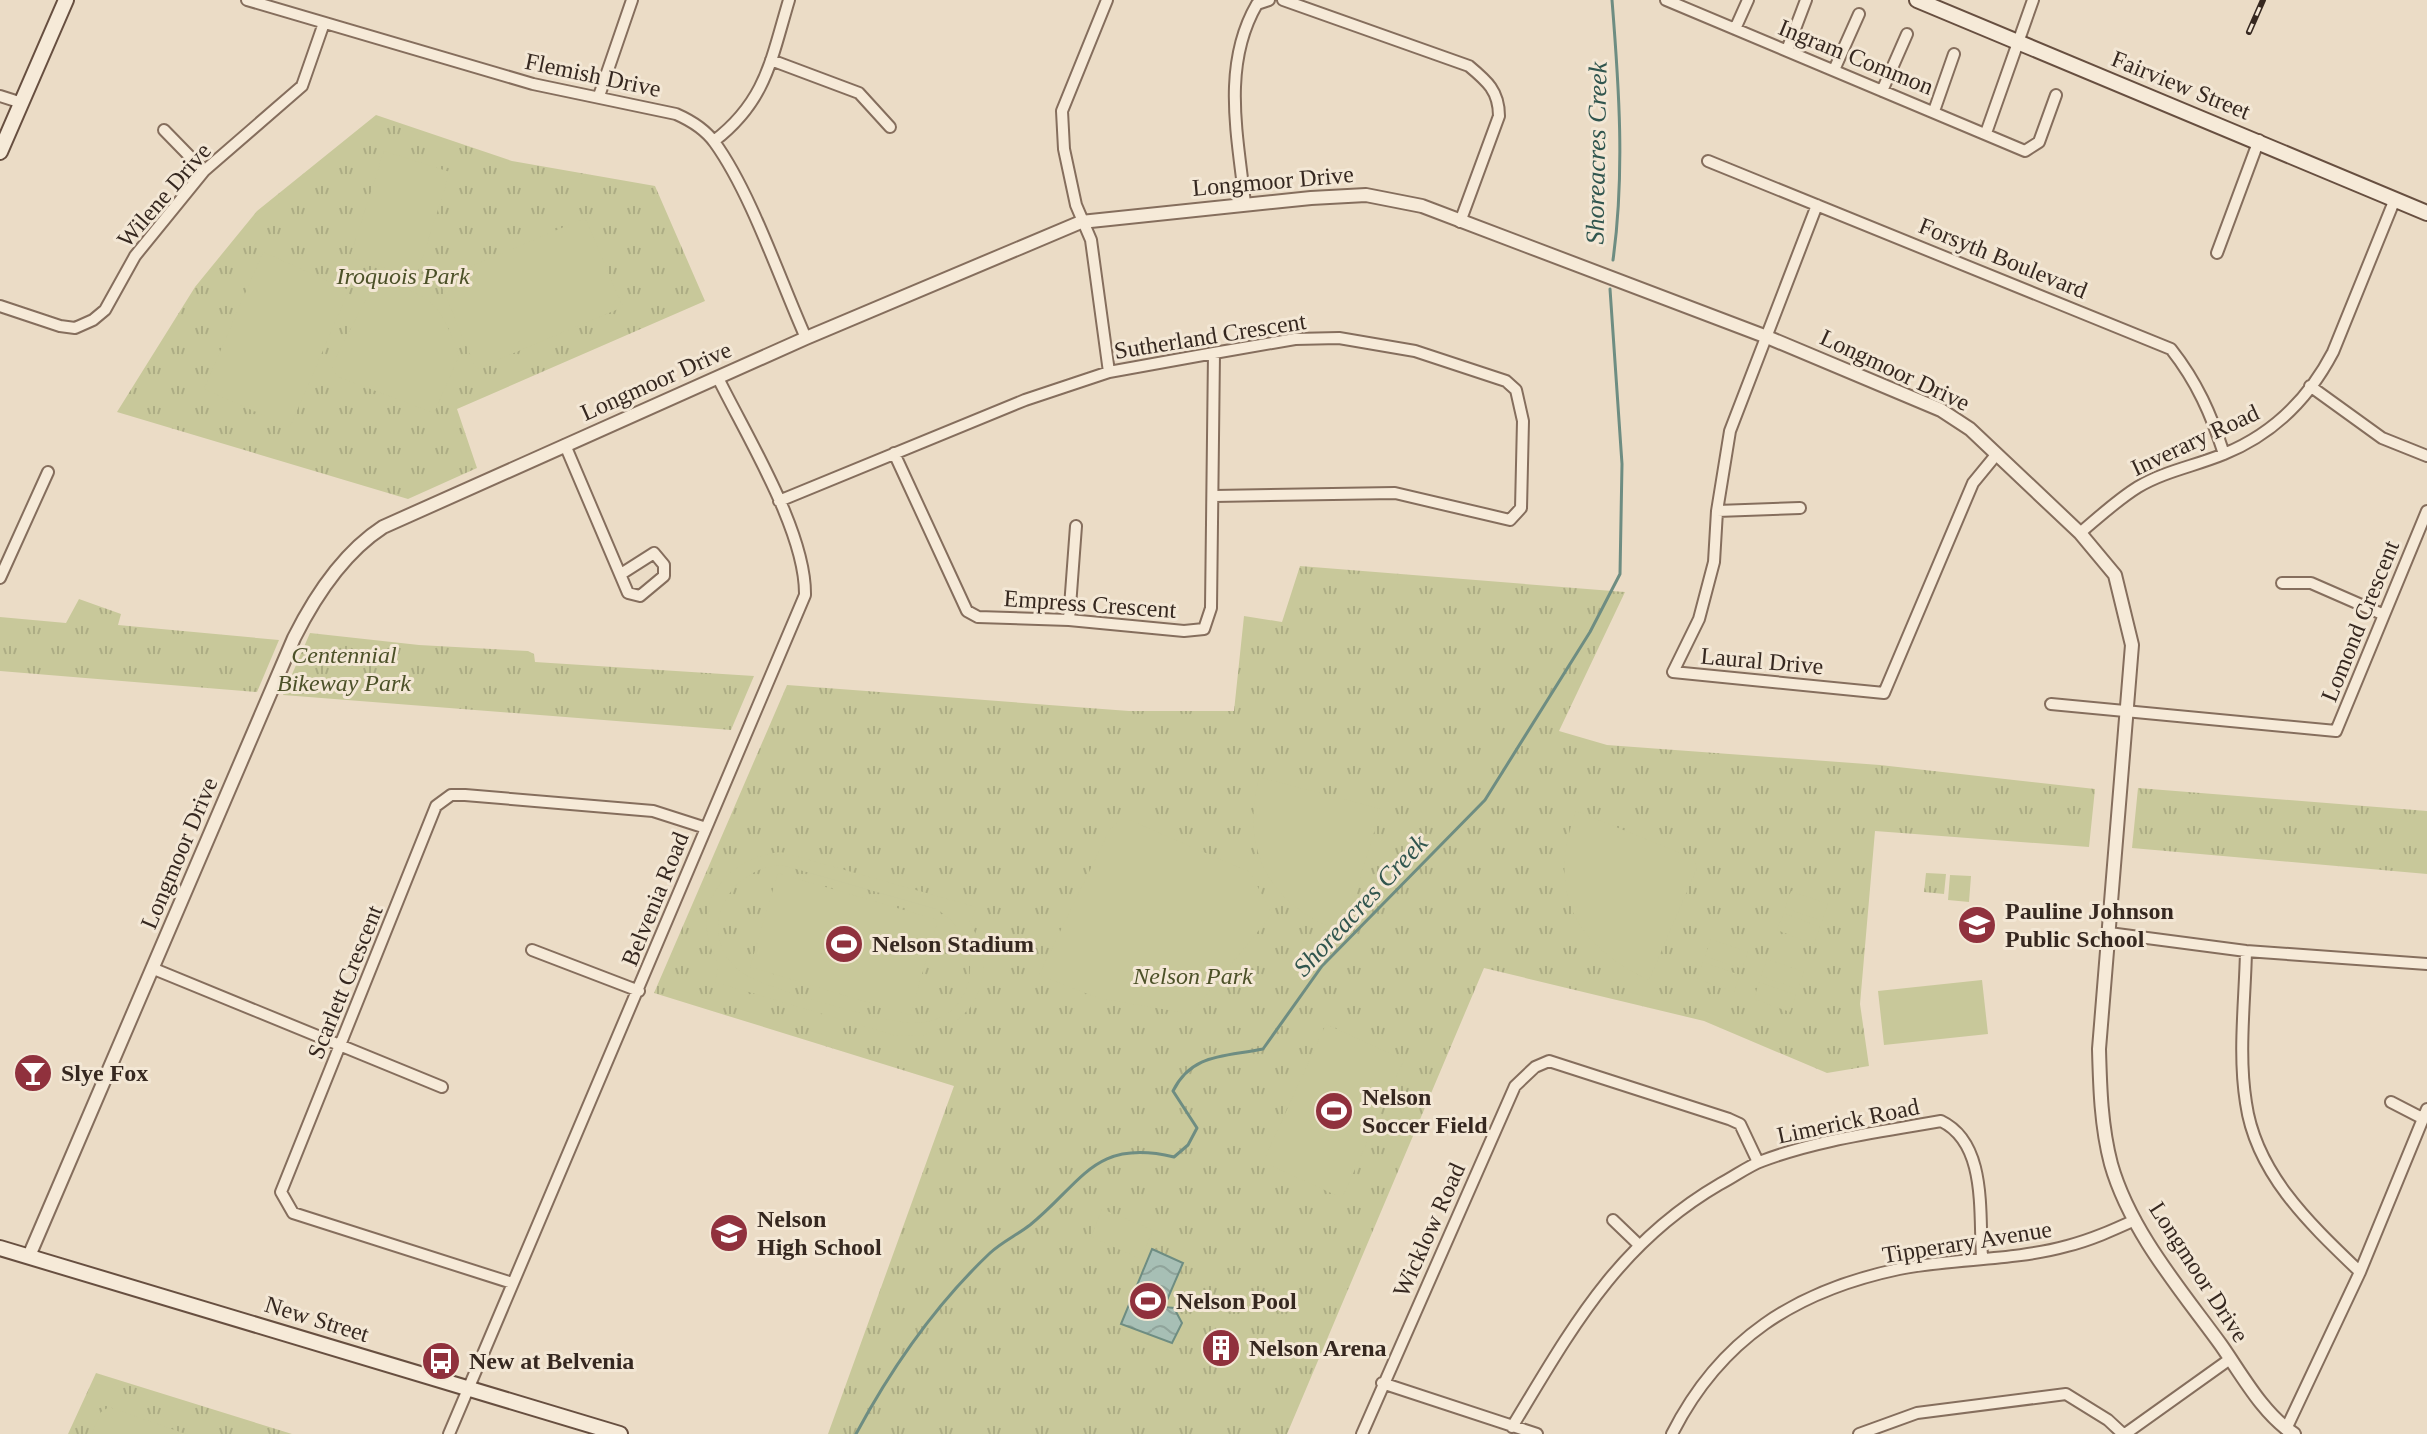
<svg xmlns="http://www.w3.org/2000/svg" width="2427" height="1434" font-family="Georgia,serif">
<style>
.park{fill:url(#park-tufts)}
.pitch{fill:#c8c89a;fill-rule:evenodd}
.water{fill:url(#water-waves);stroke:#6e8d82;stroke-width:2}
.lines{fill:none;stroke-linecap:round;stroke-linejoin:round}
.stream{stroke:#6e8d82;stroke-width:3}
.minor-casing{stroke:#856e5d;stroke-width:14}
.tertiary-casing{stroke:#856e5d;stroke-width:16}
.secondary-casing{stroke:#674f40;stroke-width:18}
.minor{stroke:#f6ead8;stroke-width:10}
.tertiary{stroke:#f6ead8;stroke-width:12}
.secondary{stroke:#f6ead8;stroke-width:14}
.rail-casing{stroke:#362820;stroke-width:6}
.rail{stroke:#f3e7d5;stroke-width:3;stroke-dasharray:9;stroke-linecap:butt}
.labels{text-anchor:middle;stroke-width:6;stroke-linejoin:round;paint-order:stroke}
.street-label{font-size:24px;fill:#362820;stroke:#f3e7d5}
.park-label{font-size:24px;font-style:italic;fill:#4c5128;stroke:#f3e7d5}
.poi-label{font-size:24px;font-weight:bold;fill:#362820;stroke:#f3e7d5;text-anchor:start}
.water-label{font-size:26px;font-style:italic;fill:#30554e;stroke:#f3e7d5}
</style>
<defs>
<pattern id="park-tufts" width="24" height="20" patternUnits="userSpaceOnUse" patternTransform="scale(2)"><rect width="24" height="20" fill="#c8c89a"/><path d="M3 7l-1-3M5 7V3M7 7l1-3M15 17l-1-3M17 17v-4M19 17l1-3" fill="none" stroke="#acac84"/></pattern>
<pattern id="water-waves" width="16" height="10" patternUnits="userSpaceOnUse" patternTransform="scale(2)"><rect width="16" height="10" fill="#a7bfb5"/><path d="M0 5q4-4 8 0t8 0" fill="none" stroke="#90a49b"/></pattern>
</defs>
<rect width="100%" height="100%" fill="#ebdcc6"/>
<path class="park" d="M376,115l136,46 143,25 50,115 -248,108 20,59 -69,31 -291,-87 78,-125 62,-76z
M1300,566l325,26 -66,139 48,14 273,20 215,24 -6,58 -214,-16 -15,173 9,62 -42,7 -123,-52 -220,-53 -197,466h-459l126,-348 -300,-93 133,-308 342,26h105l10,-95 38,6z
M79,599l42,15 -3,11 161,15 -22,52 -257,-21v-54l66,6z
M310,633l109,12 109,6 6,3 1,8 219,14 -23,54 -448,-35z
M2138,788l289,23v63l-295,-26z
M1926,873l20,1 -2,20 -20,-2z
M1950,875l21,1 -2,26 -21,-2z
M96,1373l196,61h-224z"/>
<path class="pitch" d="M384,151l66,21 -34,106 -66,-21z
M585,218l38,89 -147,62 -37,-89z
M263,252l86,38 -59,137 -86,-38z
M378,276c54,24 61,22 81,80l-25,57 -98,-37 -4,-11z
M1259,777l122,32 -37,123c-74,-25 -104,-80 -85,-155z
M1576,811l117,47 4,10 -48,112c-76,-35 -102,-90 -73,-169z
M1129,820l121,52 22,42 -81,100 -93,-16 -59,-23 70,-144 9,-10z
M781,852l195,55 -4,12h-3l14,32 1,20 -5,20 -9,17 -15,14 -31,13 -27,1 -182,-54 3,-13 5,1c-39,-53 -4,-112 58,-118zM782,865l154,44c52,30 44,113 -21,114 -26,1 -150,-35 -171,-49 -52,-36 -19,-106 38,-109z
M778,873l160,47 -28,95 -160,-48z
M1791,891l37,13 -6,17 -37,-13z
M1784,913l36,14 -6,17 -37,-14z
M1711,939l37,13 -6,17 -37,-13z
M1767,959l37,13 -6,17 -37,-13z
M1703,962l37,13 -6,17 -37,-13z
M1982,980l6,54 -104,11 -6,-54z
M1759,982l37,13 -6,17 -36,-13z
M1326,1024l78,36 -62,138 -79,-36z
M1102,1209l51,21 -12,29 -50,-22z
M109,1407l77,27h-94l9,-22z"/>
<path class="water" d="M1152,1249l31,14 -19,44 10,1 8,15 -10,20 -51,-19z"/>
<g class="lines">
<path class="stream" d="M1612,0c7,87 13,173 1,260
M856,1434c36,-67 78,-128 134,-181 12,-11 27,-18 40,-28 53,-43 64,-87 144,-68l14,-12 9,-17 -24,-37c19,-38 52,-34 90,-42l59,-83 163,-166 105,-168 30,-58 2,-110 -12,-175"/>
<g class="minor-casing">
<path id="minor" d="M247,0l286,84 143,30c16,7 29,15 39,29 36,50 65,137 91,195
M1107,0l-45,111 2,38 12,56 15,35 18,132
M1283,0l186,66c18,15 30,25 30,50l-39,106
M1666,0l359,151 14,-9 17,-47
M1735,29l13,-29
M1787,50l19,-50
M771,60l88,33 31,34
M1834,70l25,-56
M1882,91l25,-57
M0,96l22,7
M599,96l33,-96
M1934,111l20,-57
M164,130l40,41
M1986,133l47,-133
M714,141c52,-40 57,-81 75,-141
M1708,161l463,188c26,33 40,65 53,105
M1245,204c-7,-67 -24,-138 12,-200l12,-4
M1817,205l-87,226 -13,80 -3,51 -15,57 -26,53 211,21 89,-210 23,-28
M2217,253l42,-113
M0,306l60,20 15,2 18,-8 12,-10 30,-54 69,-85 98,-85 22,-63
M2310,386l72,52 45,18
M565,445l63,148 12,3 24,-20v-11l-10,-12 -33,21
M894,453l73,158 11,6 91,3 115,11 20,-2 7,-21 3,-255
M779,501l246,-101 84,-28 105,-19 81,-14 44,-1 76,13 91,30 10,9 7,31 -2,87 -11,12 -115,-27 -181,3
M1717,511l83,-3
M2080,533c19,-16 37,-33 58,-46 27,-16 57,-21 86,-33 49,-20 85,-56 109,-102l62,-153
M0,578l48,-106
M2282,583h29l71,31
M1069,620l7,-94
M2051,704l285,27 91,-220
M2109,933l137,18 181,13
M532,950l107,41
M2246,951c-1,50 -8,103 0,152 10,71 65,122 114,169
M154,969l288,118
M2391,1102l31,16
M1613,1220l25,24
M512,1283l-219,-70 -12,-21 155,-386 15,-11h14l188,16 53,17
M1382,1383l155,51
M1512,1427c60,-99 105,-183 208,-243 14,-7 28,-18 42,-23 58,-22 119,-29 179,-40 46,22 38,91 41,136
M2286,1429l74,-157 67,-163
M449,1434l356,-839c1,-63 -58,-158 -87,-217
M1362,1434l153,-348 20,-19 14,-6 180,58 11,5 18,38
M1672,1434c48,-95 123,-143 227,-165 55,-11 114,-8 168,-23 24,-6 46,-16 68,-26
M1859,1434l58,-21 149,-19 42,26 15,14
M2125,1434l105,-75"/>
</g>
<g class="tertiary-casing">
<path id="tertiary" d="M29,1256l265,-618c21,-42 49,-85 89,-111l423,-189 275,-116 230,-24 55,-3 56,11 345,131 174,73 29,19 110,104 35,42 17,70 -33,404c1,38 2,77 12,115 19,67 70,126 110,181 21,30 42,69 73,89"/>
</g>
<g class="secondary-casing">
<path id="secondary" d="M1917,0l510,213
M0,152l66,-152
M0,1248l620,186"/>
</g>
<use href="#minor" class="minor"/>
<use href="#tertiary" class="tertiary"/>
<use href="#secondary" class="secondary"/>
<g class="rail-casing">
<path id="rail" d="M2249,32l14,-32"/>
</g>
<use href="#rail" class="rail"/>
</g>
<defs>
<g id="school-disc" transform="scale(2)"><circle r="9.5" fill="#90313d" stroke="#f3e7d5"/><path d="M0-5L7-2L0 1L-7-2ZM-4 1L0 2.5L4 1V4Q0 6-4 4Z" fill="#fff"/></g>
<g id="stadium-disc" transform="scale(2)"><circle r="9.5" fill="#90313d" stroke="#f3e7d5"/><path d="M0-5a6.5 5 0 1 0 0 10a6.5 5 0 1 0 0-10ZM-3.5-1.8h7v3.6h-7Z" fill="#fff"/></g>
<g id="bar-disc" transform="scale(2)"><circle r="9.5" fill="#90313d" stroke="#f3e7d5"/><path d="M-6-5H6L.8 .8V4.5H3.5V6h-7V4.5H-.8V.8Z" fill="#fff"/></g>
<g id="building-disc" transform="scale(2)"><circle r="9.5" fill="#90313d" stroke="#f3e7d5"/><path d="M-4-6H4V6H1V3H-1V6H-4ZM-2.5-4.3h1.7v1.8h-1.7ZM.8-4.3h1.7v1.8H.8ZM-2.5-1h1.7V.8h-1.7ZM.8-1h1.7V.8H.8Z" fill="#fff"/></g>
<g id="bus-disc" transform="scale(2)"><circle r="9.5" fill="#90313d" stroke="#f3e7d5"/><path d="M-5-6H5V4H4V6H2V4H-2V6H-4V4H-5ZM-3.5-4V0h7V-4ZM-3.5 1.2v1.5H-2V1.2ZM2 1.2v1.5H3.5V1.2Z" fill="#fff"/></g>
</defs>
<g fill-rule="evenodd">
<use href="#school-disc" x="1977" y="925"/>
<use href="#stadium-disc" x="844" y="944"/>
<use href="#bar-disc" x="33" y="1073"/>
<use href="#stadium-disc" x="1334" y="1111"/>
<use href="#school-disc" x="729" y="1233"/>
<use href="#stadium-disc" x="1148" y="1301"/>
<use href="#building-disc" x="1221" y="1348"/>
<use href="#bus-disc" x="441" y="1361"/>
</g>
<g class="labels">
<g class="street-label">
<text transform="translate(1856 57) rotate(22)" y="8">Ingram Common</text>
<text transform="translate(593 75) rotate(12)" y="8">Flemish Drive</text>
<text transform="translate(2181 85) rotate(22)" y="8">Fairview Street</text>
<text transform="translate(1273 181) rotate(-5)" y="8">Longmoor Drive</text>
<text transform="translate(164 195) rotate(-49)" y="8">Wilene Drive</text>
<text transform="translate(2003 258) rotate(22)" y="8">Forsyth Boulevard</text>
<text transform="translate(1210 336) rotate(-9)" y="8">Sutherland Crescent</text>
<text transform="translate(1895 370) rotate(25)" y="8">Longmoor Drive</text>
<text transform="translate(656 381) rotate(-24)" y="8">Longmoor Drive</text>
<text transform="translate(2195 440) rotate(-25)" y="8">Inverary Road</text>
<text transform="translate(1090 604) rotate(4)" y="8">Empress Crescent</text>
<text transform="translate(2360 621) rotate(-68)" y="8">Lomond Crescent</text>
<text transform="translate(1762 661) rotate(5)" y="8">Laural Drive</text>
<text transform="translate(179 853) rotate(-67)" y="8">Longmoor Drive</text>
<text transform="translate(655 899) rotate(-68)" y="8">Belvenia Road</text>
<text transform="translate(345 982) rotate(-68)" y="8">Scarlett Crescent</text>
<text transform="translate(1848 1121) rotate(-12)" y="8">Limerick Road</text>
<text transform="translate(1429 1230) rotate(-66)" y="8">Wicklow Road</text>
<text transform="translate(1967 1242) rotate(-9)" y="8">Tipperary Avenue</text>
<text transform="translate(2199 1272) rotate(57)" y="8">Longmoor Drive</text>
<text transform="translate(317 1319) rotate(17)" y="8">New Street</text>
</g>
<g class="park-label">
<text x="403" y="284">Iroquois Park</text>
<text x="344" y="663">Centennial<tspan x="344" dy="28">Bikeway Park</tspan></text>
<text x="1193" y="984">Nelson Park</text>
</g>
<g class="poi-label">
<text x="2005" y="919">Pauline Johnson<tspan x="2005" dy="28">Public School</tspan></text>
<text x="872" y="952">Nelson Stadium</text>
<text x="61" y="1081">Slye Fox</text>
<text x="1362" y="1105">Nelson<tspan x="1362" dy="28">Soccer Field</tspan></text>
<text x="757" y="1227">Nelson<tspan x="757" dy="28">High School</tspan></text>
<text x="1176" y="1309">Nelson Pool</text>
<text x="1249" y="1356">Nelson Arena</text>
<text x="469" y="1369">New at Belvenia</text>
</g>
<g class="water-label">
<text transform="translate(1596 153) rotate(-89)" y="9">Shoreacres Creek</text>
<text transform="translate(1360 905) rotate(-47)" y="9">Shoreacres Creek</text>
</g>
</g>
</svg>
